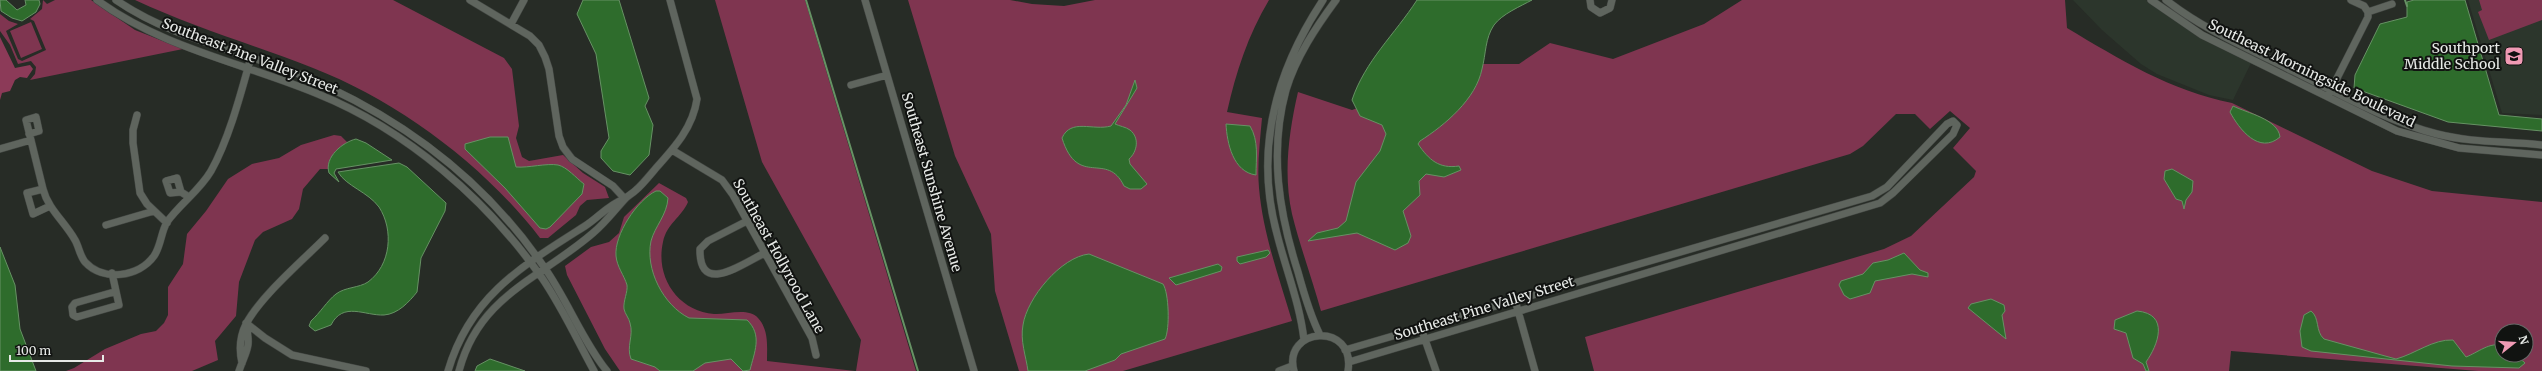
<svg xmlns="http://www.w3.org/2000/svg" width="2542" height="371" font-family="Merriweather,serif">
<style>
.built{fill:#2c362c}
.green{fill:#7f3550;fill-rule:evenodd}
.forest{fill:#8c3a58}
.water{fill:#2e6c2c;stroke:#669264}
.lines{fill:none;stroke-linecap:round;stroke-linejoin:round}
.stream{stroke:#669264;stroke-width:2}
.minor-casing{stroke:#434743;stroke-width:8}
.minor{stroke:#5f655e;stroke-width:7}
.labels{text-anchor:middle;stroke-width:4;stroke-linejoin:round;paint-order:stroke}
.poi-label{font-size:14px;fill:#e7eae7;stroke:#111311;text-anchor:end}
.street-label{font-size:14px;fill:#e7eae7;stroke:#111311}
</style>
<rect width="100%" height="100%" fill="#272c26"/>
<path class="built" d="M2073,0h73l54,38 51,25 -18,37 -24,-5 -52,-21 -16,-10 -39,-34z
M2468,0h74v115l-40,-2z"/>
<path class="green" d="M43,0l4,4 8,-4h36l44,30 48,19 -153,31 5,-6 1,-7 -5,-6 -13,3 -8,-19 -10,-14v-17l9,7 9,3 -12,7 12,28 4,2 24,-11 -12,-29 -4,-2 12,-10z
M135,0h258l111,58 8,11 7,57 -3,12 6,19 7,4 34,-6 20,18 22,14 4,11 -22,2 -7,6 -4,9 -28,23h-8c-56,-73 -142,-137 -227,-170 -59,-23 -120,-41 -178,-68z
M715,0h90l111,371h-60l5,-31 -99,-178z
M908,0h102l22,4 32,2 31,-6h174c-21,35 -33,72 -42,112l35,6c-2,23 -5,47 -3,70 4,46 20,89 33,133l-169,50h-104l-24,-80 -4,-57 -36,-78z
M1742,0h323l2,28c52,31 104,63 165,75l140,68 60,20 110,11v169h-64l-247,-20 -2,20h-635l-9,-34 299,-88 27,-13 63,-59 2,-6 -23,-23 17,-20 -20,-17 -20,18 -15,-15h-19l-33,32 -13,8 -529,157c-9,-32 -21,-65 -29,-97 -9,-40 -3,-83 6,-122l54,18 130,-46h37l31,-21 63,16 91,-35zM2502,331h24v24h-24z
M2479,0h63v20l-53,20 -11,-28 4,-2z
M31,22l11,27 -21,9 -11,-27z
M334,135l7,1 6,6 -17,20 -2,7h-8l-17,20 -4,20 -7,10 -29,13 -8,8 -16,42 -3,34 -21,25 3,19 -26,11h-126l8,-3 31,-19 36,-15 15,-3 8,-8 4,-8v-28l15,-23 4,-30 19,-23 22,-32 24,-15 27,-6 22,-13z
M659,183l27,15 2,4c-7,16 -21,21 -25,40 -8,35 15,69 51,72 12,1 34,-7 44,4 11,12 9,28 9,43l88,10h-235l-15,-22 -38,-74 -2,-9 26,-19 18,-5 10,-9 5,-16z"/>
<path class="forest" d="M0,37l15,31 15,-3 3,4 -6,9 -7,-1 -5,3 -5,11 -8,2 -2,7z"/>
<path class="water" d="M0,0h6l11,10 9,-5 -1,-5h14l1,4 -4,8 -14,9 -10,-3 -11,-7z
M583,0h36l30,98 -4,8 8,19 -4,30 -19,20 -17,-4 -12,-13v-7l8,-13 -13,-84 -19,-40z
M1417,0h115c-11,6 -30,14 -38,25 -9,13 -8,29 -12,44 -6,30 -37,56 -62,72l-2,3c11,16 21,25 41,22l2,4 -17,7 -18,-3 -7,7 1,14 -17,16 8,25 -3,7 -13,7 -38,-17 -49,8 9,-8 21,-5 8,-7 10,-39 24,-31 6,-17 -4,-9 -22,-9 -8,-16c13,-39 43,-66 65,-100z
M2414,0h51l34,115 43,4v12l-94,-9 -94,-34 1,-13 25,-51 27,-7v-15z
M1135,80l2,8 -22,36c4,2 11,3 15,6 10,8 7,22 -1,29l1,5 17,20 -6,5h-11l-6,-3c-17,-36 -46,3 -62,-48 9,-20 31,-7 49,-12l15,-21z
M2233,106c14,7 45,13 47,31 -21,18 -41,-8 -50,-25z
M1226,124l24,2c9,15 6,32 6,49 -23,-3 -29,-32 -30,-51z
M490,137h18l8,30c13,1 30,-4 42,-2 9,2 18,13 26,19l-2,10 -32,33 -4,2 -6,-1 -35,-40 -40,-39v-5z
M356,139l10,4 26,17 -56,9 -2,4 5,9 -10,-9c-5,-16 14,-31 27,-34z
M399,163l8,4 39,36 -1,8 -24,47 -4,34c-8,10 -19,22 -33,23 -19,1 -41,-14 -53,10l-16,6 -6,-5 2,-5c9,-8 16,-20 25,-27 9,-7 23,-6 32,-12 23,-17 26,-52 11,-75 -11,-15 -33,-21 -41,-35z
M2172,169l21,12 -1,11 -6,8 -2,9 -2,-8 -6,-2 -12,-20 1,-8z
M656,191h4l8,7c-1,17 -13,28 -17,43 -6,28 12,64 38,77l58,2c16,15 7,33 3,50l-7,1 -12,-12 -26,4 -12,8h-33l-5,-4 -24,-8c-5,-13 3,-23 -1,-36 -1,-5 -5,-9 -6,-14 -1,-8 4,-17 3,-24 -3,-10 -10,-18 -11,-29 -2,-21 21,-56 40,-65z
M0,247l15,38 5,44 16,42h-36z
M1268,250l2,3 -4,4 -26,7 -3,-3v-4z
M1904,253l16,17 8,3v4l-16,-3 -37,7 -5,12 -20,6 -6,-4 -5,-10 2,-4 22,-7 10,-11 15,-3z
M1089,254l74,30c6,9 7,45 2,55l-44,15 -6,6 -30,11h-57c-2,-15 -8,-30 -5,-46 4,-27 38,-68 66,-71z
M1218,264l4,3 -1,4 -45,14 -7,-7z
M1991,299l13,6 1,6 -3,4 4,24 -38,-31 3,-4z
M2137,311c33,3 21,34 9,51l3,9h-3l-3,-7 -10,-6 -7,-25 -12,-4 1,-9z
M2311,311c9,7 4,20 13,28l72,20c19,-5 37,-20 57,-19l13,17c11,-4 25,-16 36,-11v9h14l9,8 -6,5 -67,-2 -141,-15 -9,-4 -2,-16 4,-16z
M490,359l35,12h-50l2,-5z"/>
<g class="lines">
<path class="stream" d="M806,0l112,371
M2405,0l2,6"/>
<g class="minor-casing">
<path id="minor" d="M97,0c65,48 147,63 221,94 89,36 169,106 224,184 20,29 35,62 52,93
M116,0c64,44 143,53 212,87 87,41 162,101 216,180 23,32 39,75 63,104
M470,0l60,36 9,9 6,12 4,12 10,67 4,11 9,12 41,27 12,13
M865,0l109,371
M1590,0l1,7 9,6 10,-5 2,-8
M2151,0l51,35 195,96 62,17 83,7
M2166,0c38,30 84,49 127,71 44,22 96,51 144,63 35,9 70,7 105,11
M2351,0l13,6 4,6
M2368,12l24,-8
M511,24l13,-24
M851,85l36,-10
M2329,94l39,-77v-5
M137,115l-4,15v13l7,50 7,11 20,19
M29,134l10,-3 -3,-14 -10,3 17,69c5,20 22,33 32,51 4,7 5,16 10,22 18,20 54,15 69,-6 7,-10 7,-24 13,-34 13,-18 33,-32 44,-51 18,-32 30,-78 40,-114
M0,149l31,-9
M672,150l50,30 11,15 79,143 4,17
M43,189l-16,4 6,21 17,-8
M181,192l-11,1 -4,-12 11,-3 4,14 8,5
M747,221l-39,20 -8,8c-1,48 43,14 65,4
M106,225l48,-14
M112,273l7,32 -42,12 -4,-2 -1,-8 3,-4 39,-11
M1515,300l20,71
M246,323l19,15 27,17 74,16
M1421,328l15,43
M1320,335c-10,-20 -16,-41 -22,-63 -19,-59 -29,-120 -12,-182 10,-33 30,-63 50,-90
M1304,340c-4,-36 -18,-70 -27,-106 -23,-84 -1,-163 46,-234
M1345,350l527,-154 15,-9 60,-63 6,-3 4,4 -4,9 -60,59 -13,10 -531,159
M242,363c-3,-13 -2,-27 4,-39 15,-28 56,-63 79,-86
M239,371c8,-23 12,-22 7,-47
M448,371c22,-75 74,-105 137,-145 14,-9 23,-21 39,-27
M459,371c20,-76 81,-92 134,-138 12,-10 21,-22 31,-33 3,-4 8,-6 12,-10 7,-6 14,-15 20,-22 19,-21 37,-41 41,-69l-27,-99
M1279,371l13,-5
M1294,371c-12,-44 62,-50 54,0"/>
</g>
<use href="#minor" class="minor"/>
</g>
<defs>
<g id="school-square" transform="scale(1)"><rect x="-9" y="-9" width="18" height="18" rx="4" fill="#f09ab4" stroke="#111311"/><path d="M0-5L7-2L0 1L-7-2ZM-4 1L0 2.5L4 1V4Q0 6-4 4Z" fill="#111"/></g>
</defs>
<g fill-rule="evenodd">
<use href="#school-square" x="2514" y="56"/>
</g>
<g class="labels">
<g class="poi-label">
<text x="2500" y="53">Southport<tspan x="2500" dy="16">Middle School</tspan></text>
</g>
<g class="street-label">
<text transform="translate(250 56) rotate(21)" y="5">Southeast Pine Valley Street</text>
<text transform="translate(2312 73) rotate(26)" y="5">Southeast Morningside Boulevard</text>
<text transform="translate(932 182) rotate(74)" y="5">Southeast Sunshine Avenue</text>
<text transform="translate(779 256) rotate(61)" y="5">Southeast Hollyrood Lane</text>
<text transform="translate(1484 308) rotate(-17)" y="5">Southeast Pine Valley Street</text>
</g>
</g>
<g transform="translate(2514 343) rotate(73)"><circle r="19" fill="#111311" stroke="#676967"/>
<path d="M0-3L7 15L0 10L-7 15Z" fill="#f09ab4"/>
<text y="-6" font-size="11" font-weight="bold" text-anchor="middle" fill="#e7eae7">N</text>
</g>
<path d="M10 355v6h93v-6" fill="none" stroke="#e7eae7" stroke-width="2"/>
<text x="16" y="355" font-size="12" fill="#e7eae7" stroke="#111311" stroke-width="3" paint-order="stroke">100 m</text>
</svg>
